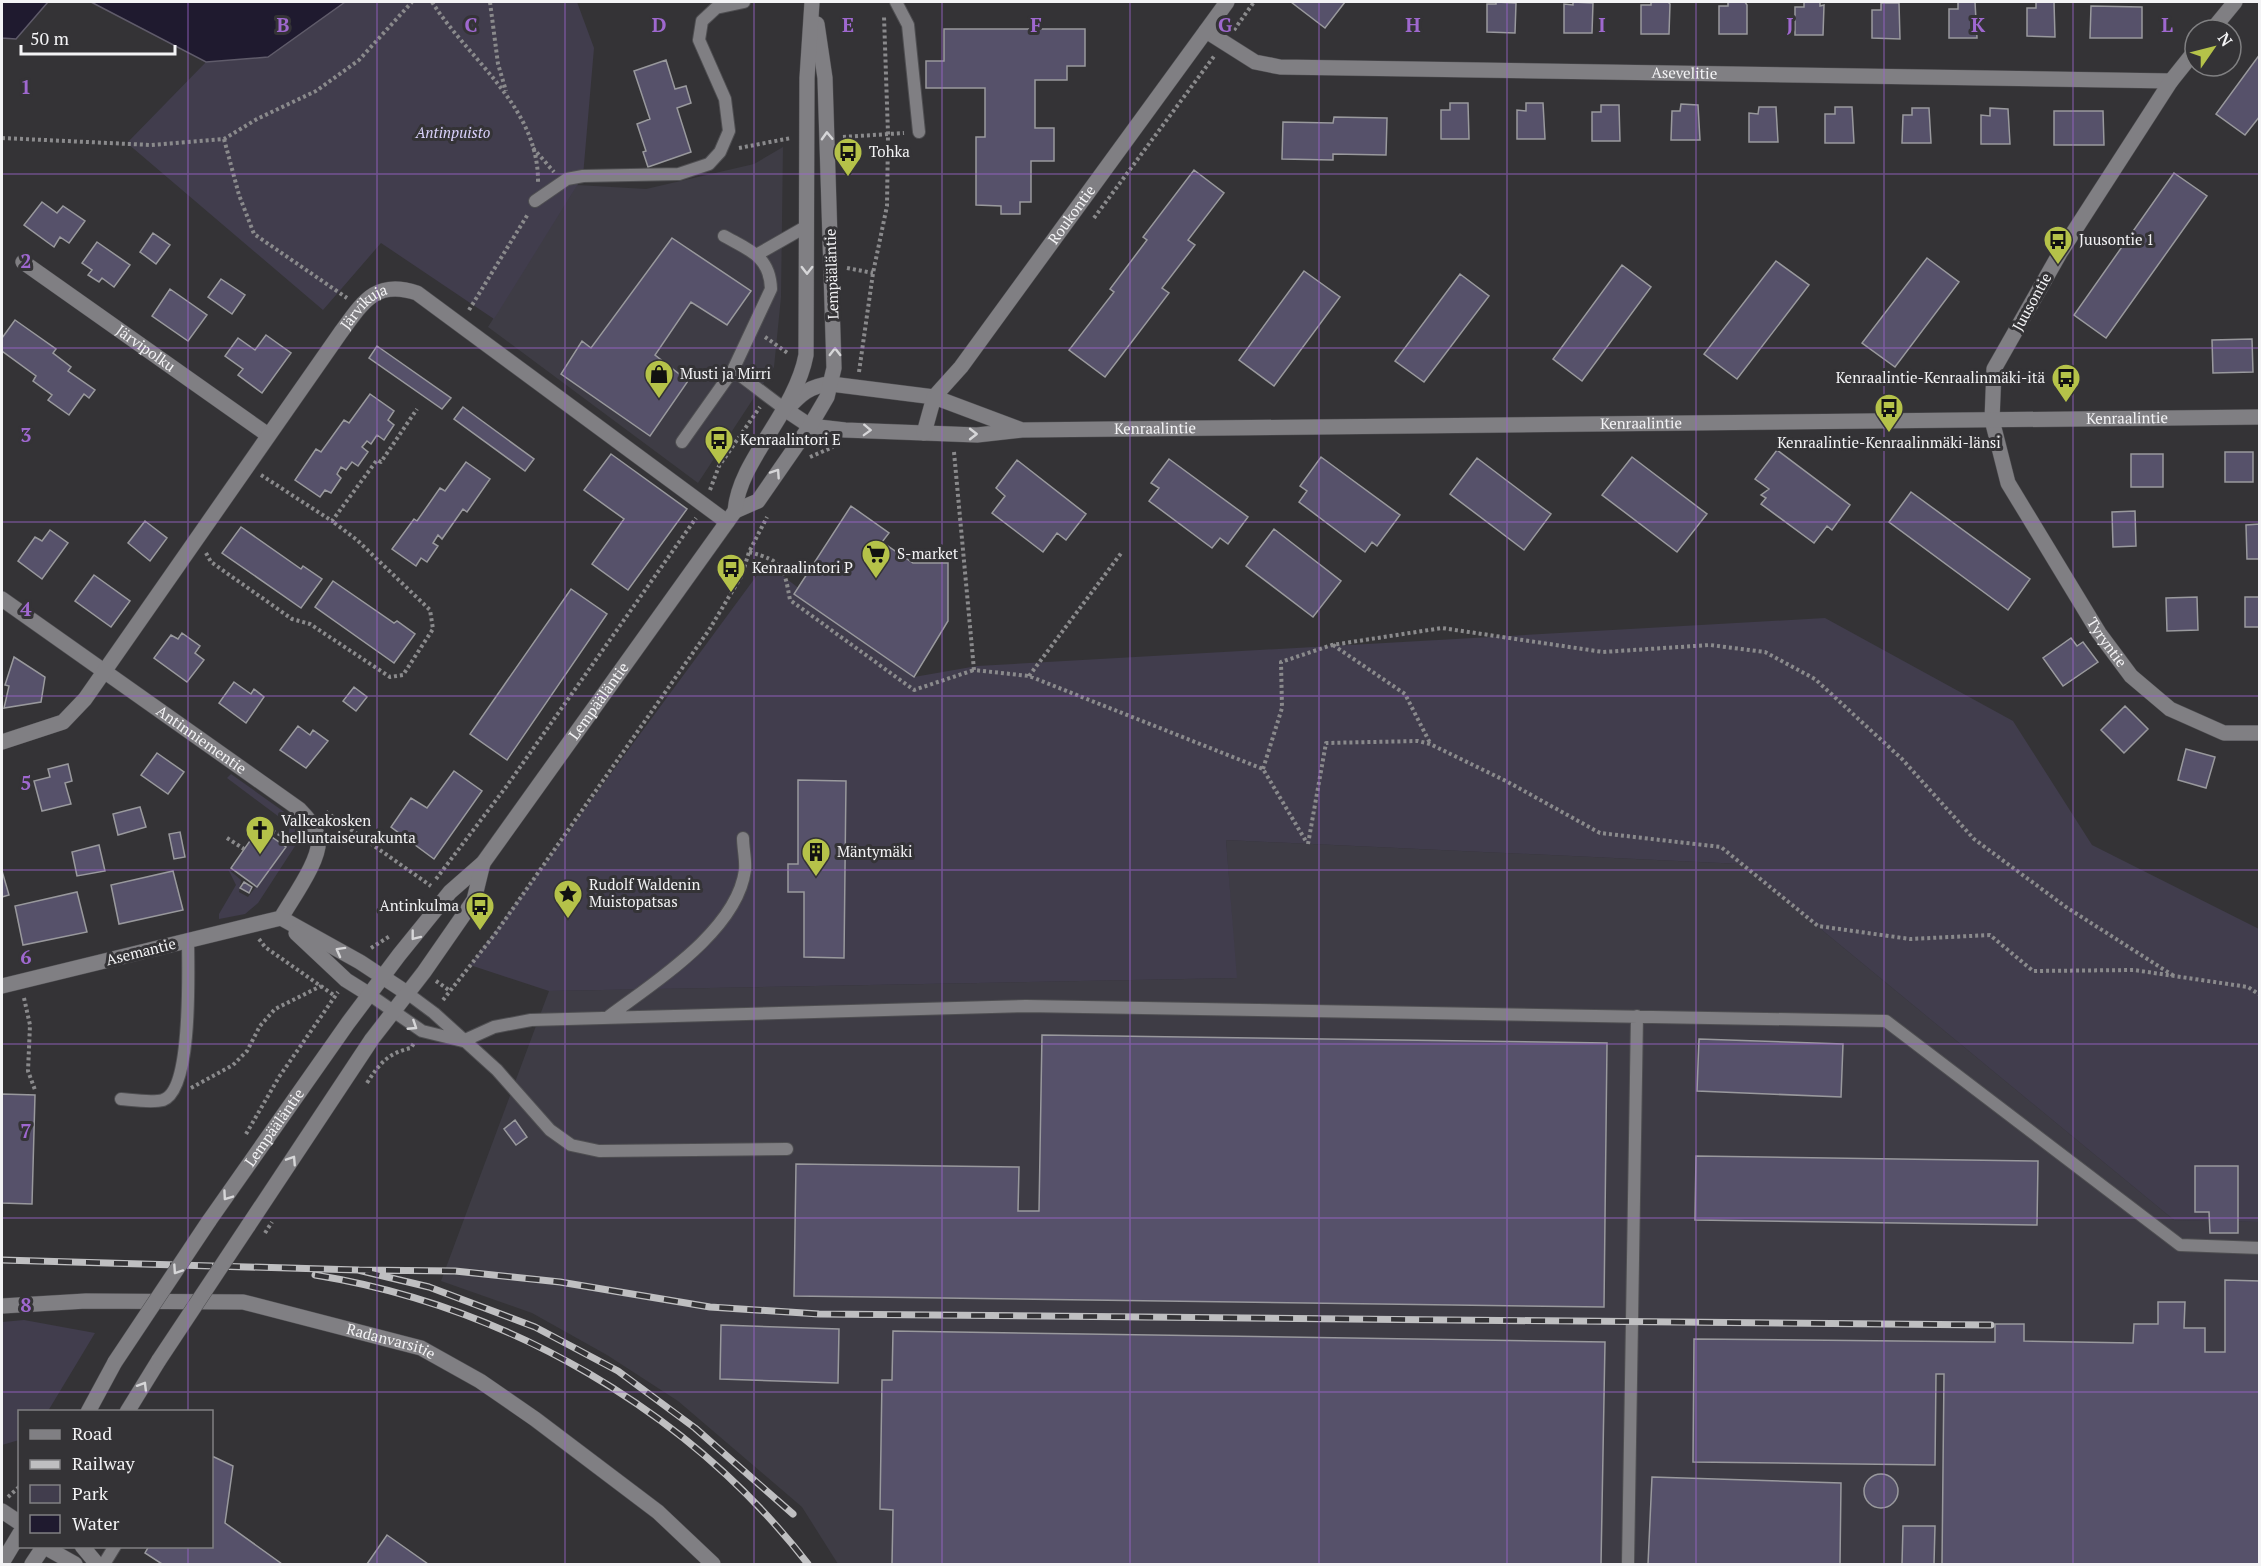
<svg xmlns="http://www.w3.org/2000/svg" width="2261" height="1566" font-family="'PT Serif',serif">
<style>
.built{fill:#3e3c45}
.green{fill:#413d4d}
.water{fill:#1f1a2f;stroke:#5f5b6a;stroke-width:1.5}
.building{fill:#56516a;stroke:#99999d;stroke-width:1.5}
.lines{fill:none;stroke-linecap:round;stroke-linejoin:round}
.service-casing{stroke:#4f4f52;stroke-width:14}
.minor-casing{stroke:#4f4f52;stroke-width:16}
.tertiary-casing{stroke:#4f4f52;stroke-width:16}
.secondary-casing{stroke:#4f4f52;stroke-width:16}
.path{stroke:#8a8a8c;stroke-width:4;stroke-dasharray:3 3;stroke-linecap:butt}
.service{stroke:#807f83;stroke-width:12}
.minor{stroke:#807f83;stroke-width:15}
.tertiary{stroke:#807f83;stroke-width:15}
.secondary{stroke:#807f83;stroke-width:15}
.rail-casing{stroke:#bfbfc1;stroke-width:7}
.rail{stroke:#343336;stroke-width:4.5;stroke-dasharray:14;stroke-linecap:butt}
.secondary-bridge-casing{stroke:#4f4f52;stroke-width:16;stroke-linecap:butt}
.path-bridge{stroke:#8a8a8c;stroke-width:4;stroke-dasharray:3 3;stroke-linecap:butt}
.secondary-bridge{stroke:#807f83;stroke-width:15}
.oneway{stroke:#d6d6d8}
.grid{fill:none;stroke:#9f68cf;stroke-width:1.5;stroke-opacity:0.55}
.labels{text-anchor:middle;stroke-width:6;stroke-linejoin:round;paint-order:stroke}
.street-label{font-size:15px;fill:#f3f3f5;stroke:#343336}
.park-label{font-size:15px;font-style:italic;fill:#dad2fb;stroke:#343336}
.poi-label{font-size:15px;fill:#f3f3f5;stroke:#343336;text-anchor:start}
.grid-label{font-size:20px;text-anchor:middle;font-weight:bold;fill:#9f68cf;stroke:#343336;stroke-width:6;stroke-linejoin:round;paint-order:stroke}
</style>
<rect width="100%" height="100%" fill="#343336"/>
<path class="built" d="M783,147l-2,150 -7,70 -76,116 -210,-156 89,-142 69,4 108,-25z
M1226,840l516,24 432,356 85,2v342h-1421l-36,-57 -124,-106 -71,-46 -75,-42 -91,-32 108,-290 687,-13z"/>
<path class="green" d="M345,2h232l17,46 -11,128 -89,143 -113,-76 -58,67 -196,-167 79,-81 63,-5z
M766,563l148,114 63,-11 848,-48 188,103 79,124 167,84v293l-85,-2 -432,-356 -516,-24 11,138 -688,13 -79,-26z
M231,774l66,47 2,7 -2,15 -39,60 -13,11 -26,5v-5l17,-29 -8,-16 13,11 -2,12 9,5 38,-50 4,-22 -63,-47z
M24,1320l71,13 -47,78 -28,1 -1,28 -17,5v-123z"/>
<path class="water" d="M2,2h46l-32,37 -14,-1z
M91,2h254l-77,55 -62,5z"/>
<path class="building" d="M1291,2h54l-20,26z
M1496,2l20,1 -1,30 -28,-1v-28h9z
M1573,2l20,1 -1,30h-28v-29l9,1z
M1651,2h17l2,2 -1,30h-28v-29h10z
M1728,2h17l2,3v29h-28v-28h9z
M1804,2h16v4l4,-1 -1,30h-28v-28h9z
M1958,2h17l2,36h-28v-29h9z
M2036,2h18l1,35 -28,-1v-28h9z
M1881,3h18l1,36 -28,-1v-28h9z
M2091,6l51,1v31h-52z
M944,29h141v37h-18v14h-32v48h19v33h-23v41h-11v12h-19v-8l-25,-1v-68h9v-49h-59v-27h18z
M2260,54v62l-15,19 -29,-21z
M666,60l9,29 11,-3 5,17 -14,5 14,44 -43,15 -5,-15 3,-1 -9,-27 13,-5 -16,-48z
M1450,103h18l1,36h-28v-29h9z
M1526,103h17l2,36h-28v-29l9,1z
M1681,104l17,1 2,35h-29l1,-29h8z
M1601,105h18l1,36h-28v-29h9z
M1759,107h17l2,35h-29v-29l9,1z
M1835,107h17l2,36h-29v-29h10z
M1912,108h17l2,35h-29l1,-28h9z
M1990,108l18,1 2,35h-29v-29l9,1z
M2054,111h49l1,34h-50z
M1334,117l53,1 -1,37 -53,-1v6l-51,-1 1,-37 50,1z
M1194,170l30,23 -36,47 7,5 -33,43 7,5 -64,84 -36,-27 45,-58 -4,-3 37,-49 -4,-3z
M2174,173l33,23 -101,142 -32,-23z
M42,202l15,11 6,-7 22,15 -16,22 -9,-6 -6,10 -30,-22z
M153,233l17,12 -14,19 -16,-12z
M672,238l79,53 -24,34 -36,-23 -36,53 33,26 -38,55 -89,-62 21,-33 9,7z
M97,242l33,23 -16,22 -12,-9 -3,4 -11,-7 4,-5 -10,-7z
M1927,258l32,24 -64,85 -33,-24z
M1776,261l33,24 -72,94 -33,-25z
M1622,265l29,22 -69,94 -29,-22z
M1304,271l36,26 -66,89 -35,-26z
M1460,274l29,22 -65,86 -29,-21z
M221,279l24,16 -13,19 -24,-17z
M170,289l37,26 -19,26 -36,-25z
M15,320l41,29 -3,4 18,14 -3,4 27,19 -6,8 -5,-4 -15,21 -21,-15 4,-5 -19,-14 3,-5 -34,-25v-13z
M266,335l25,18 -29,40 -24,-18 5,-6 -18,-13 13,-18 17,12z
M2252,339l1,33 -40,1 -1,-33z
M377,346l74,52 -9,11 -73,-51z
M370,394l24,17 -6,9 6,5 -10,15 -7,-5 -6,9 -4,-3 -5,6 6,5 -10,14 -6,-4 -6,8 -5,-3 -4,7 4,4 -10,15 -6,-3 -5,7 -25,-17 21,-31 5,3 23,-32 5,3z
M463,407l71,52 -9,12 -71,-52z
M1777,450l73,55 -18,25 -5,-4 -13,17 -53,-39 5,-6 -5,-3 8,-6 -14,-10z
M2225,452h28v30h-28z
M611,454l76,55 -59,81 -36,-26 32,-45 -40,-29z
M2131,454h32v33h-32z
M1321,457l79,58 -23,31 -5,-4 -7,10 -66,-50 8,-11 -7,-5z
M1632,457l75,57 -30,38 -75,-57z
M1477,458l74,56 -27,36 -74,-56z
M1169,459l79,58 -20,27 -8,-6 -8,10 -63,-47 10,-13 -8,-5z
M1017,460l69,54 -20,26 -9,-7 -14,19 -51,-39 13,-17 -9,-8z
M466,462l24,17 -23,33 -4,-3 -21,30 -4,-4 -5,8 5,3 -11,16 -6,-4 -5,8 -24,-17 22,-30 3,2 23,-33 5,3z
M1911,492l119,87 -22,31 -119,-88z
M851,506l38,27 -7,9 31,21h35v58l-34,56 -120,-83z
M2135,511l1,35 -23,1 -1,-35z
M145,521l22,17 -17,23 -22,-18z
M2260,524v35h-13l-1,-34z
M241,527l60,42 2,-3 19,13 -21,29 -79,-55z
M1274,529l67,52 -28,36 -67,-51z
M50,530l18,13 -26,36 -24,-18 17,-24 7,4z
M94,575l36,26 -19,26 -36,-26z
M333,581l61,42 3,-2 18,13 -21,29 -79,-56z
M571,589l36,25 -100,146 -37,-26z
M2197,597l1,33 -31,1 -1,-33z
M2245,597h15v30h-15z
M182,633l18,13 -5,7 9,7 -17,22 -33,-24 17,-23 7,4z
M2071,638l6,8 6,-4 15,20 -35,24 -20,-28z
M14,657l31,20 -4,25 -37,6 5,-22 -4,-1z
M234,682l17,12 3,-5 10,8 -18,26 -27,-20z
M354,687l13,10 -11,14 -13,-10z
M2125,706l23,23 -24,24 -23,-23z
M298,726l12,9 3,-5 15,11 -22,27 -26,-18z
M2186,749l29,8 -9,31 -28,-8z
M157,753l27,19 -16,22 -27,-19z
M68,764l4,17 -7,2 6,21 -29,7 -8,-30 16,-4 -2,-8z
M454,771l28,20 -48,68 -43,-32 20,-29 16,10z
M798,780l48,1 -2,177 -40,-1v-65h-16v-28h10z
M140,807l6,20 -28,8 -5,-21z
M259,828l27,19 -29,40 -26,-19z
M180,832l5,25 -11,2 -5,-25z
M99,845l6,26 -28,5 -5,-24z
M2,871l7,24 -7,2z
M173,871l10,39 -64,14 -8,-39z
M244,882l8,5 -3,6 -9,-5z
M77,892l10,40 -64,13 -8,-39z
M1042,1035l565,8 -3,264 -810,-11 2,-132 223,3 -1,44h21z
M1699,1039l144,5 -2,53 -144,-6z
M2,1094l33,1 -3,109 -30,-1z
M515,1120l12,17 -11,8 -12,-16z
M1696,1156l342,5 -1,64 -342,-5z
M2195,1166h43v67h-28l-1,-21h-14z
M2225,1280l35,1v283h-318l2,-190h-8l-1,91 -242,-3 1,-123 301,3v-18h29v17l109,2 1,-19h24v-22h27l-1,26h21v24h20z
M721,1325l118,4 -1,54 -118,-4z
M893,1331l712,11 -4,222h-709l1,-54 -13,-1 2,-129h10z
M212,1456l21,10 -8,57 57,41h-120l-17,-11 4,-7h63z
M1864 1491a17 17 0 1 1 34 0a17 17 0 1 1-34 0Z
M1652,1477l189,6 -1,81h-192z
M1903,1526h32l-1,38h-32z
M387,1535l41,29h-61z"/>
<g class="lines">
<g class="service-casing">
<path id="service" d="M896,2l12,23 11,107
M535,201l32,-22 16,-3 96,-2 30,-10 11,-12 9,-21 -4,-32 -26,-59 3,-19 14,-13 28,-6
M758,254l49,-28
M733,370l53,40
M682,442l51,-72 38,-81c-1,-33 -22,-39 -47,-53
M407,993l27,20 63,57 53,60 21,15 28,6 188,-2
M370,995l52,36 41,10 31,-14 37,-7 495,-14 860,15 294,224 80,3
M608,1017c45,-34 129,-86 137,-147 1,-10 -2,-22 -2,-32
M121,1099c12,1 31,4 42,1 30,-10 25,-132 25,-160
M104,1564l11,-18
M1628,1564l9,-548"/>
</g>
<g class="minor-casing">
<g id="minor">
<path d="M2212,30l23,-28"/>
<path id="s1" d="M1206,31l49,31 25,5 891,14"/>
<path id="s2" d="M2195,51l-24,30 -111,172 -66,116 -2,51 16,63 91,150 32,43 39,33 54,24h36"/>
<path id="s3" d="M23,262l245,173"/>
<path id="s4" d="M2,599l297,210c8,8 16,17 19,28 5,20 -27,63 -37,81l-279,68"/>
<path id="s5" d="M2,742l61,-20 22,-23 256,-367c22,-30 35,-53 76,-39l310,229"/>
<path d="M2,1511l18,12"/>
<path d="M43,1546l32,18"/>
<path d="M82,1546l15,18"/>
</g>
</g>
<g class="tertiary-casing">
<g id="tertiary">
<path id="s6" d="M1022,430l-88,-33 -103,-13c-21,1 -31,11 -45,26l24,16 35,4 132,5 45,-5 1238,-13"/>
<path id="s7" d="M924,433l10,-36 27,-30 266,-365"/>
<path d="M281,918l79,44 47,31"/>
<path d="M296,933l50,47 24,15"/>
<path id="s8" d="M2,1306l84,-5 157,1 178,46 59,33 55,38 123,93 55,52"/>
</g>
</g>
<g class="secondary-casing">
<g id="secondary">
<path d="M735,511l23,-10 52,-75 17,-29 7,-29 -9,-290 -8,-54"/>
<path id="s9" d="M209,1221l139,-198 51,-68 51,-63 33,-29 252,-352c4,-51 60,-98 71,-156l1,-277 5,-76"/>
<path d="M248,1226l124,-187 52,-67 50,-72 9,-37"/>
<path d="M88,1412l27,-50"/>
<path d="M127,1412l32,-52"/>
<path d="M2,1563l18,-30"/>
<path d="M32,1564l12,-18"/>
</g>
</g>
<path class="path" d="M432,2c36,57 107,105 106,180
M490,2l8,62 8,27
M1234,30l20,-28
M843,137l61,-4
M2,138l149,7 73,-6 33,-20 59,-28 43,-31 53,-58
M224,139l15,56 15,39 93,64
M533,148l21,24
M739,148l52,-10
M1094,218l121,-163
M847,268l26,5
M469,310l59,-96
M765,337l24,17
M859,372l14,-99 14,-67 1,-72 -4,-118
M954,452l20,218 55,6 234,93 44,74
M810,457l23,-10
M261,475l71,46 45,-61 4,2 36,-53
M710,490l9,-24 41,-59
M749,552c34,9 35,15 41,48l124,90 60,-20
M206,553l5,9 81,57 18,5 80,53 13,-2 30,-46 -3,-19 -73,-70 -25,-19
M1333,645l72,49 25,49
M1029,676l93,-124
M1263,769l19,-61 -1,-46 51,-17 110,-17 161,24 107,-7 55,7 50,27 87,80 72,80 92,68 108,69
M326,812l105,74
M261,827l39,15
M227,838l17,11
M1308,844l18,-101 92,-2 12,3 76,37 94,52 121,14 97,79 92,13 80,-4 43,36 101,-1 114,17 12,8
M436,879l70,-92 190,-269
M259,939l6,8 70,49
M371,948l19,-12
M436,981l14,10
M24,998l6,27 -2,46 7,19
M443,1000l52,-66 214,-304 33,-55 7,-23 18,-35
M367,1083c12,-19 21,-30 44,-35l3,-5
M191,1088l42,-23 14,-14 13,-25 15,-17 46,-23
M246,1134l33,-57 59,-85
M8,1497l12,-11"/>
<use href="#service" class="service"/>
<use href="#minor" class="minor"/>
<use href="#tertiary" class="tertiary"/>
<use href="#secondary" class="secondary"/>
<g class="rail-casing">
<path id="rail" d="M2,1260l356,10 71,17 106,40 83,44 77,57 98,86
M358,1270l97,1 105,11 150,25 109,7 1172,11
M315,1275c191,31 374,135 493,289"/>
</g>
<use href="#rail" class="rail"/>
<g class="secondary-bridge-casing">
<path id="secondary-bridge" d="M159,1360l89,-134
M115,1362l94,-141"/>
</g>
<path class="path-bridge" d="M265,1233l7,-11"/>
<use href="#secondary-bridge" class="secondary-bridge"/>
</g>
<defs><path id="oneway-chevron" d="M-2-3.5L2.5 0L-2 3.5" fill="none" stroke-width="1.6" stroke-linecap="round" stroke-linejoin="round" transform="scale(1.5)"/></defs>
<g class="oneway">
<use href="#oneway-chevron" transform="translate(827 136) rotate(-92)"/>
<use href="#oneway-chevron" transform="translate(807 270) rotate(90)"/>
<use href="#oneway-chevron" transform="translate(835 352) rotate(-90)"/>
<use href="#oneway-chevron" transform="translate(867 430) rotate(2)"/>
<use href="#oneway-chevron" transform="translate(973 434)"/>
<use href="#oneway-chevron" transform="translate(776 473) rotate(-56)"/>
<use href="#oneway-chevron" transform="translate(415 936) rotate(128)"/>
<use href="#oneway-chevron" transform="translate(340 951) rotate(-151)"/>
<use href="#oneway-chevron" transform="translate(413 1026) rotate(33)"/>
<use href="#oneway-chevron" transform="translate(292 1160) rotate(-57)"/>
<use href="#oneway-chevron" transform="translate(227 1196) rotate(125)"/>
<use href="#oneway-chevron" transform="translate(177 1270) rotate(124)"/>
<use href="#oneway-chevron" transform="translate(143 1386) rotate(-59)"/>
</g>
<path class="grid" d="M188,2v1410M377,2v1562M565,2v1562M754,2v1562M942,2v1562M1130,2v1562M1319,2v1562M1507,2v1562M1696,2v1562M1884,2v1562M2073,2v1562M2,174h2258M2,348h2258M2,522h2258M2,696h2258M2,870h2258M2,1044h2258M2,1218h2258M2,1392h2258M188,1546v18"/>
<defs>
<g id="bus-pin" transform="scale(1.5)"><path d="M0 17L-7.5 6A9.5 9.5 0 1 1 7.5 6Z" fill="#b5c249" stroke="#343336"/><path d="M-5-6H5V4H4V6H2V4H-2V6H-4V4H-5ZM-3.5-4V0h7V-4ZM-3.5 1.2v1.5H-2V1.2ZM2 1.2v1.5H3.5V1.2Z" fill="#111"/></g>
<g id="shop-pin" transform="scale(1.5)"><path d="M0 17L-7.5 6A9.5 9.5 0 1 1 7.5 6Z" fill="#b5c249" stroke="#343336"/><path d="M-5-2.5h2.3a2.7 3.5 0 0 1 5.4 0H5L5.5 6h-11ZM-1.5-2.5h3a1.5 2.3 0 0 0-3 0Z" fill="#111"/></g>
<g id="supermarket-pin" transform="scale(1.5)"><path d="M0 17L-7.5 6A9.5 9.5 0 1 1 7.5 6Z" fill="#b5c249" stroke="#343336"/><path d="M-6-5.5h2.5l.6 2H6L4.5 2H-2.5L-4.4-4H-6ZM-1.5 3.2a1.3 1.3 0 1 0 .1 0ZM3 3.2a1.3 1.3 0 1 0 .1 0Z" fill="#111"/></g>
<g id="church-pin" transform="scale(1.5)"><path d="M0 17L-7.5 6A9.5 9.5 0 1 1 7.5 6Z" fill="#b5c249" stroke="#343336"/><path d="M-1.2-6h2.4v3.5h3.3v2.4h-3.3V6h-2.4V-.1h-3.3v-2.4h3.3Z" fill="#111"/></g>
<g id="building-pin" transform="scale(1.5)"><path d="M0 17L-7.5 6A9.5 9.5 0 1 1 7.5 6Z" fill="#b5c249" stroke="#343336"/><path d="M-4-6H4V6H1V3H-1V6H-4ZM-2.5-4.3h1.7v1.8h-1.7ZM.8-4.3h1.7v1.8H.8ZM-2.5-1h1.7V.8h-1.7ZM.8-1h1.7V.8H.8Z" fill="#111"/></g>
<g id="sight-pin" transform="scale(1.5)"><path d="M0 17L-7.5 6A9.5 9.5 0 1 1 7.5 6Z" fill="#b5c249" stroke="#343336"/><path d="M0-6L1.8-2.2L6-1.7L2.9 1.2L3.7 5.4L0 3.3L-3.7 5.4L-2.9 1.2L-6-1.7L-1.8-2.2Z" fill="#111"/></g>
</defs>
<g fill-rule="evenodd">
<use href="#bus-pin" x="848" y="152"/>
<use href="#bus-pin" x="2058" y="240"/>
<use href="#shop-pin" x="659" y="374"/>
<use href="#bus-pin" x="2066" y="378"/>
<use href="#bus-pin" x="1889" y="408"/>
<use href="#bus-pin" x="719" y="440"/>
<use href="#supermarket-pin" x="876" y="554"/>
<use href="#bus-pin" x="731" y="568"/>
<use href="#church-pin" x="260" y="830"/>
<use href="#building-pin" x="816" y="852"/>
<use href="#sight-pin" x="568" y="894"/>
<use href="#bus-pin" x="480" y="906"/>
</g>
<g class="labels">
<g class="street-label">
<text dy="5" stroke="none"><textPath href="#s1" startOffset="488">Asevelitie</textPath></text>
<text dy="5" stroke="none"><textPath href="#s7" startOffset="266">Roukontie</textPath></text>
<text transform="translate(832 274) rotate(-92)" y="5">Lempääläntie</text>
<text transform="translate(2032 302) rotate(-61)" y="5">Juusontie</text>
<text dy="5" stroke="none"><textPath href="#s5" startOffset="578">Järvikuja</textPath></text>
<text dy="5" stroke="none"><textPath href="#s3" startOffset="150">Järvipolku</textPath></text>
<text dy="5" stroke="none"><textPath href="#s6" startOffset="1598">Kenraalintie</textPath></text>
<text dy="5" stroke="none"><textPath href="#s6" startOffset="1112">Kenraalintie</textPath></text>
<text dy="5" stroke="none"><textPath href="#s6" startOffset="626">Kenraalintie</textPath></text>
<text dy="5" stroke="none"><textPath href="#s2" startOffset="680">Tyryntie</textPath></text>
<text dy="5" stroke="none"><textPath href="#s9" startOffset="651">Lempääläntie</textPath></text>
<text dy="5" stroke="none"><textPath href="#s4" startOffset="244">Antinniementie</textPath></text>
<text transform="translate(141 952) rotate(-14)" y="5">Asemantie</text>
<text dy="5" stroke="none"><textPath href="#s9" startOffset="114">Lempääläntie</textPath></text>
<text dy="5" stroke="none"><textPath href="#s8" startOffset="394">Radanvarsitie</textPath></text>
</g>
<g class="park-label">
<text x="453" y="138">Antinpuisto</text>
</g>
<g class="poi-label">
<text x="869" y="157">Tohka</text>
<text x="2079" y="245">Juusontie 1</text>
<text x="680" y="379">Musti ja Mirri</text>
<text x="2045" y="383" text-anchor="end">Kenraalintie-Kenraalinmäki-itä</text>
<text x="740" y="445">Kenraalintori E</text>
<text x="1889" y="448" text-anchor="middle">Kenraalintie-Kenraalinmäki-länsi</text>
<text x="897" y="559">S-market</text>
<text x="752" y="573">Kenraalintori P</text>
<text x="281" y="826">Valkeakosken<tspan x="281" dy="17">helluntaiseurakunta</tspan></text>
<text x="837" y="857">Mäntymäki</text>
<text x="589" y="890">Rudolf Waldenin<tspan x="589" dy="17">Muistopatsas</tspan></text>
<text x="459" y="911" text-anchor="end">Antinkulma</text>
</g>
</g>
<g class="grid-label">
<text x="283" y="32">B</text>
<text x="471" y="32">C</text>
<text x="659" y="32">D</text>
<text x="848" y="32">E</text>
<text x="1036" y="32">F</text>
<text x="1225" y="32">G</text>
<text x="1413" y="32">H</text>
<text x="1602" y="32">I</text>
<text x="1790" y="32">J</text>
<text x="1978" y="32">K</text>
<text x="2167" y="32">L</text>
<text x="26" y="94">1</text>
<text x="26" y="268">2</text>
<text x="26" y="442">3</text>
<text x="26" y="616">4</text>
<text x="26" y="790">5</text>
<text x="26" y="964">6</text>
<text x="26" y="1138">7</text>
<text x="26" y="1312">8</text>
</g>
<rect width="2261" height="1566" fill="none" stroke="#f3f3f5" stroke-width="6"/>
<rect x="18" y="1410" width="195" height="138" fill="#343336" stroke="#808082" stroke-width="1.5"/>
<rect x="30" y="1430" width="30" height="9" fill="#807f83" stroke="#808082" stroke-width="1.5"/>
<text x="72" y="1440" font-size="18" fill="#f3f3f5">Road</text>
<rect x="30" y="1460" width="30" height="9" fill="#bfbfc1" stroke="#808082" stroke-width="1.5"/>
<text x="72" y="1470" font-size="18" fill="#f3f3f5">Railway</text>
<rect x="30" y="1485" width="30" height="18" fill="#413d4d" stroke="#808082" stroke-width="1.5"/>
<text x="72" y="1500" font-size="18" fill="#f3f3f5">Park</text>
<rect x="30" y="1515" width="30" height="18" fill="#1f1a2f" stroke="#808082" stroke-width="1.5"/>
<text x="72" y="1530" font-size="18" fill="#f3f3f5">Water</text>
<g transform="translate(2213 48) rotate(55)"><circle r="28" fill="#343336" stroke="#808082" stroke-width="1.5"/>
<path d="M0-4.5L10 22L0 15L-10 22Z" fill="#b5c249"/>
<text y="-9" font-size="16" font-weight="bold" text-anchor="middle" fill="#f3f3f5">N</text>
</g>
<path d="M21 45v9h154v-9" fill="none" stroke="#f3f3f5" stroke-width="3"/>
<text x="30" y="45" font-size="18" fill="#f3f3f5" stroke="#343336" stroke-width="4.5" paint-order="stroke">50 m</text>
</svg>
